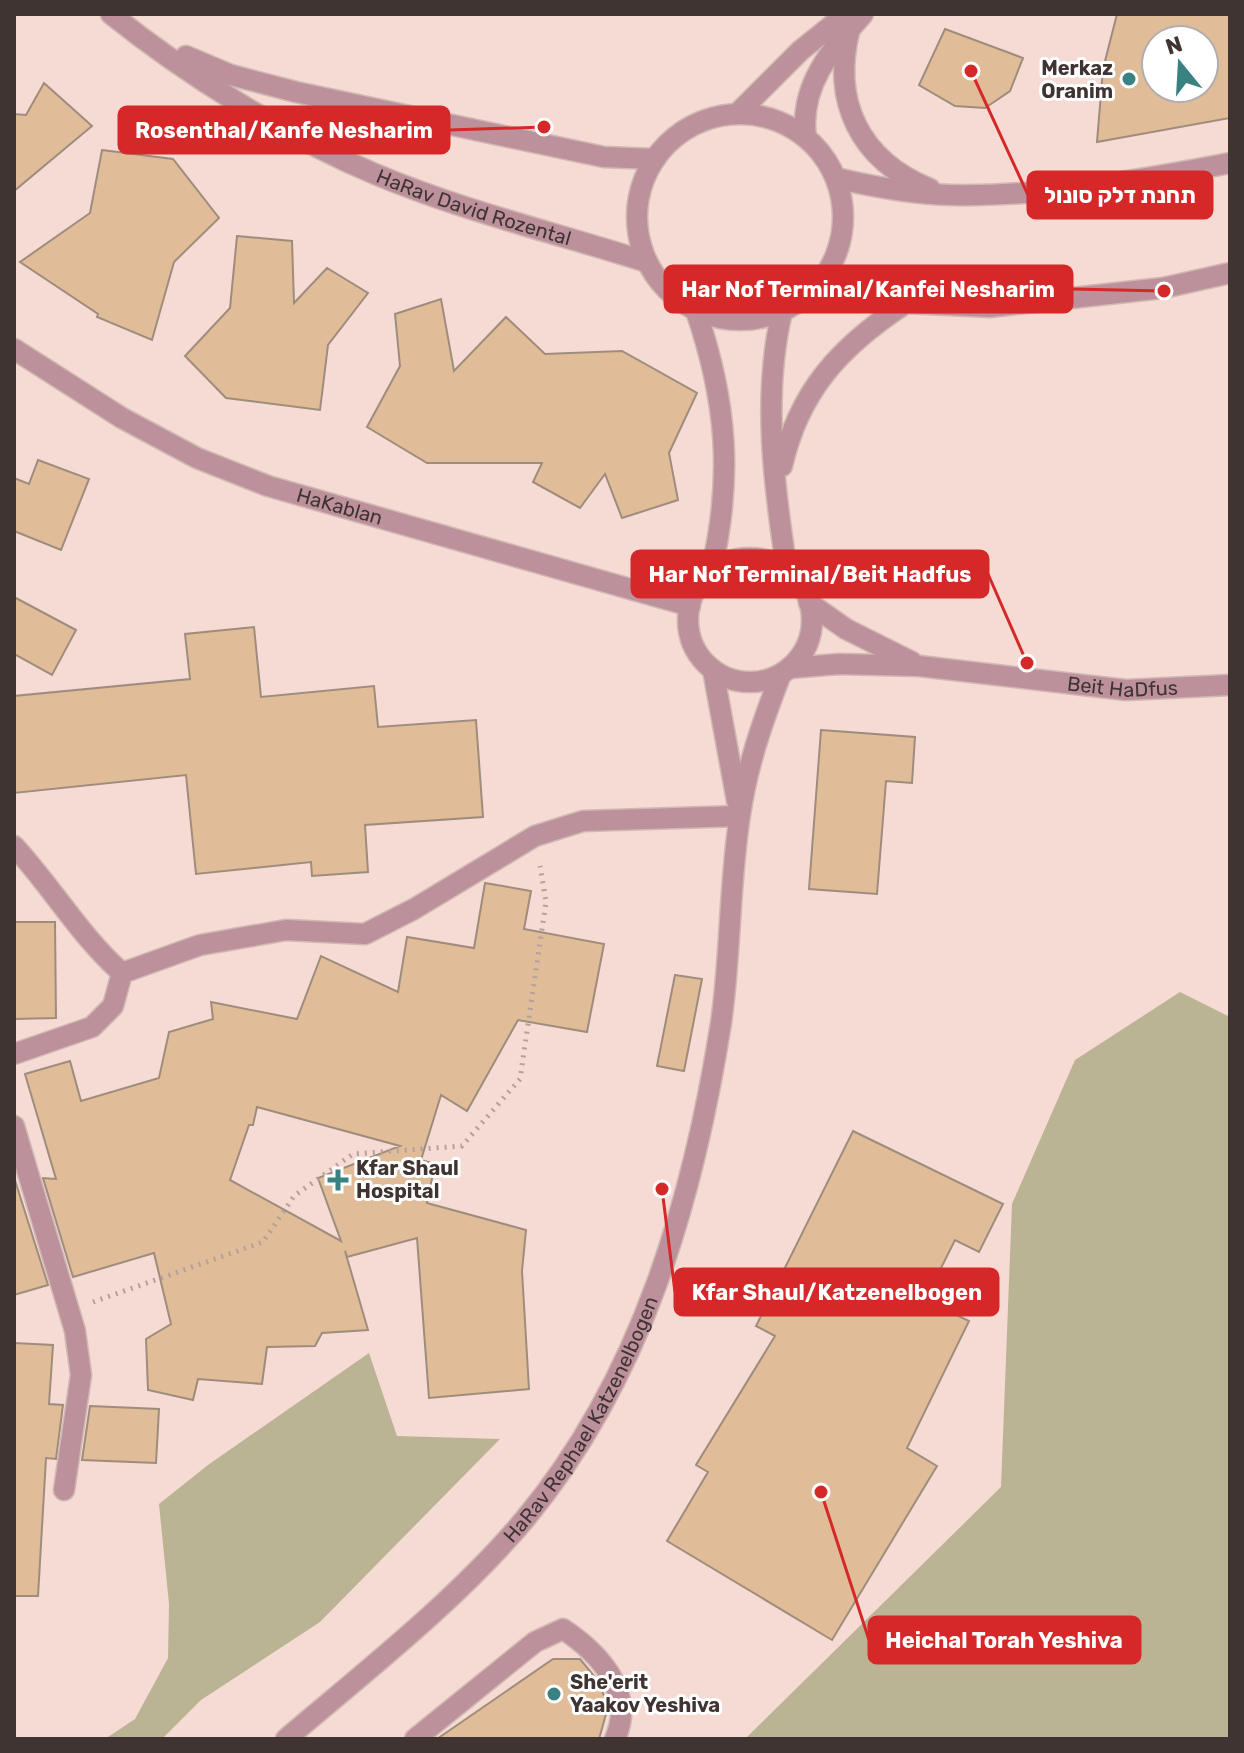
<svg xmlns="http://www.w3.org/2000/svg" width="1244" height="1753" font-family="Rubik,'Noto Sans Hebrew',sans-serif">
<style>
.green{fill:#bab494}
.building{fill:#e0bc99;stroke:#9e8d7c;stroke-width:2;fill-rule:evenodd}
.lines{fill:none;stroke-linecap:round;stroke-linejoin:round}
.minor-casing{stroke:#d1b9b3;stroke-width:23}
.path{stroke:#b6a09b;stroke-width:5;stroke-dasharray:2 6;stroke-linecap:butt}
.minor{stroke:#bd919c;stroke-width:20}
.poi-dot{fill:#398281;stroke:#fff;stroke-width:3}
.labels{text-anchor:middle;stroke-width:6;stroke-linejoin:round;paint-order:stroke}
.poi-label{font-size:20px;font-weight:bold;fill:#3f3431;stroke:#fff;text-anchor:start}
.street-label{font-size:20px;fill:#3f3431;stroke:#fff}
.leader{fill:none;stroke:#d62828;stroke-width:3}
.callout-dot{fill:#d62828;stroke:#fff;stroke-width:3}
.callout{fill:#d62828;stroke:#d62828;stroke-width:3}
.callout-label{font-size:22px;text-anchor:middle;font-weight:bold;fill:#fff}
</style>
<rect width="100%" height="100%" fill="#f6dad4"/>
<path class="green" d="M1180,992l50,25v722h-485l256,-252 11,-283 63,-144z
M369,1353l28,83 103,3 -180,183 -119,78 -39,39h-57l30,-20 33,-61 1,-54 -10,-100 49,-39z"/>
<path class="building" d="M1117,14h113v104l-133,24 6,-73zM1156,40h48v48h-48z
M945,29l78,29 -13,33 -25,17 -30,-2 -36,-21z
M44,83l48,43 -78,65v-77l12,1z
M102,150l71,9 46,59 -45,44 -22,78 -55,-23 1,-3 -78,-52 70,-49z
M237,236l55,5 2,62 33,-35 41,25 -40,52 -8,65 -94,-12 -41,-42 45,-48z
M441,299l13,72 52,-54 39,37 77,-3 75,42 -28,60 9,47 -56,18 -17,-44 -25,34 -47,-26 9,-19h-115l-60,-36 33,-61 -5,-52z
M38,460l51,19 -28,71 -47,-19v-53l15,6z
M14,597l62,33 -24,45 -38,-21z
M254,627l7,70 113,-11 4,41 98,-7 7,97 -118,8 3,47 -56,4 -1,-14 -115,12 -10,-99 -172,18v-97l176,-17 -5,-45z
M821,730l94,7 -3,46 -26,-2 -9,113 -68,-5z
M485,883l46,8 -7,38 80,15 -17,88 -69,-12 -51,91 -26,-16 -20,65 14,4 -8,39 99,27 -4,41 7,118 -100,9 -12,-160 -70,19 -2,-6 23,79 -46,3 -7,13 -48,1 -5,37 -64,-5 -5,21 -45,-10 -2,-51 25,-15 -17,-71 -81,24 -30,-99 13,1 -31,-105 45,-13 11,40 78,-23 10,-46 44,-13 -2,-17 86,17 24,-63 77,36 9,-55 67,11zM257,1107l143,39 -82,32 23,63 -111,-61 19,-55h4z
M14,922h41l1,96 -42,1z
M675,975l27,4 -18,92 -27,-5z
M853,1131l150,73 -24,48 -24,-12 -30,60 44,21 -62,127 30,18 -105,174 -165,-99 41,-69 -12,-7 79,-129 -19,-10z
M14,1177l34,108 -34,10z
M14,1343l39,2 -4,59 14,1 -7,54 -10,-1 -8,138h-24z
M90,1406l69,3 -3,54 -74,-3z
M553,1659h27l19,23 9,25 -9,32h-162z"/>
<g class="lines">
<g class="minor-casing">
<g id="minor">
<path id="s1" d="M111,14c76,61 174,122 264,160 88,37 181,59 272,88"/>
<path d="M850,28c-19,73 9,132 80,161"/>
<path d="M186,56l45,19 65,17 308,65 51,2"/>
<circle cx="740" cy="217" r="103"/>
<path d="M737,114l63,-63 46,-37"/>
<path d="M806,137c-7,-51 25,-87 57,-123"/>
<path d="M836,178c38,9 76,16 115,17 89,2 191,-15 279,-32"/>
<path d="M804,298l186,9 173,-19 67,-15"/>
<path d="M696,311c31,91 37,167 15,261"/>
<path d="M782,312c-20,83 -8,175 5,259"/>
<path id="s2" d="M14,349l108,69 75,40 71,28 422,120"/>
<path d="M782,466c17,-75 58,-119 121,-161"/>
<circle cx="750" cy="620" r="62"/>
<path d="M809,603l37,26 66,33"/>
<path id="s3" d="M790,668l49,-4 80,2 207,24 104,-5"/>
<path d="M713,670l24,131"/>
<path d="M14,846c38,41 66,90 108,127"/>
<path d="M14,1054l78,-27 21,-21 9,-33 78,-28 86,-15 79,4 49,-25 121,-73 48,-15 156,-5"/>
<path d="M14,1126l61,205 6,44 -17,115"/>
<path id="s4" d="M286,1739c80,-68 172,-140 239,-220 117,-141 168,-319 196,-496 10,-69 8,-139 19,-208 7,-49 23,-95 41,-141"/>
<path d="M415,1739l120,-97 28,-13c36,24 73,63 52,110"/>
</g>
</g>
<path class="path" d="M93,1302l170,-60 31,-46 59,-42 109,-8 58,-67 26,-177 -6,-36"/>
<use href="#minor" class="minor"/>
</g>
<g class="poi-dot">
<circle cx="1129" cy="79" r="8"/>
<path d="M334 1168h8v8h8v8h-8v8h-8v-8h-8v-8h8z"/>
<circle cx="554" cy="1694" r="8"/>
</g>
<g class="labels">
<g class="poi-label">
<text x="1113" y="75" text-anchor="end">Merkaz<tspan x="1113" dy="23">Oranim</tspan></text>
<text x="356" y="1175">Kfar Shaul<tspan x="356" dy="23">Hospital</tspan></text>
<text x="570" y="1689">She'erit<tspan x="570" dy="23">Yaakov Yeshiva</tspan></text>
</g>
<g class="street-label">
<text dy="7" stroke="none"><textPath href="#s1" startOffset="414">HaRav David Rozental</textPath></text>
<text dy="7" stroke="none"><textPath href="#s2" startOffset="364">HaKablan</textPath></text>
<text dy="7" stroke="none"><textPath href="#s3" startOffset="334">Beit HaDfus</textPath></text>
<text dy="7" stroke="none"><textPath href="#s4" startOffset="440">HaRav Rephael Katzenelbogen</textPath></text>
</g>
</g>
<path class="leader" d="M544 127L449 130M971 71L1028 195M1164 291L1072 289M1027 663L988 574M662 1189L675 1292M821 1492L869 1640"/>
<g class="callout-dot">
<circle cx="544" cy="127" r="8"/>
<circle cx="971" cy="71" r="8"/>
<circle cx="1164" cy="291" r="8"/>
<circle cx="1027" cy="663" r="8"/>
<circle cx="662" cy="1189" r="8"/>
<circle cx="821" cy="1492" r="8"/>
</g>
<g class="callout">
<rect x="119" y="107" width="330" height="46" rx="8"/>
<rect x="1028" y="172" width="184" height="46" rx="8"/>
<rect x="665" y="266" width="407" height="46" rx="8"/>
<rect x="632" y="551" width="356" height="46" rx="8"/>
<rect x="675" y="1269" width="323" height="46" rx="8"/>
<rect x="869" y="1617" width="271" height="46" rx="8"/>
</g>
<g class="callout-label">
<text x="284" y="138">Rosenthal/Kanfe Nesharim</text>
<text x="1120" y="203">תחנת דלק סונול</text>
<text x="868" y="297">Har Nof Terminal/Kanfei Nesharim</text>
<text x="810" y="582">Har Nof Terminal/Beit Hadfus</text>
<text x="837" y="1300">Kfar Shaul/Katzenelbogen</text>
<text x="1004" y="1648">Heichal Torah Yeshiva</text>
</g>
<rect width="1244" height="1753" fill="none" stroke="#3f3431" stroke-width="32"/>
<g transform="translate(1180 64) rotate(342)"><circle r="38" fill="#ffffff" stroke="#b2aead" stroke-width="2"/>
<path d="M0-6L14 30L0 20L-14 30Z" fill="#398281"/>
<text y="-12" font-size="22" font-weight="bold" text-anchor="middle" fill="#3f3431">N</text>
</g>
</svg>
